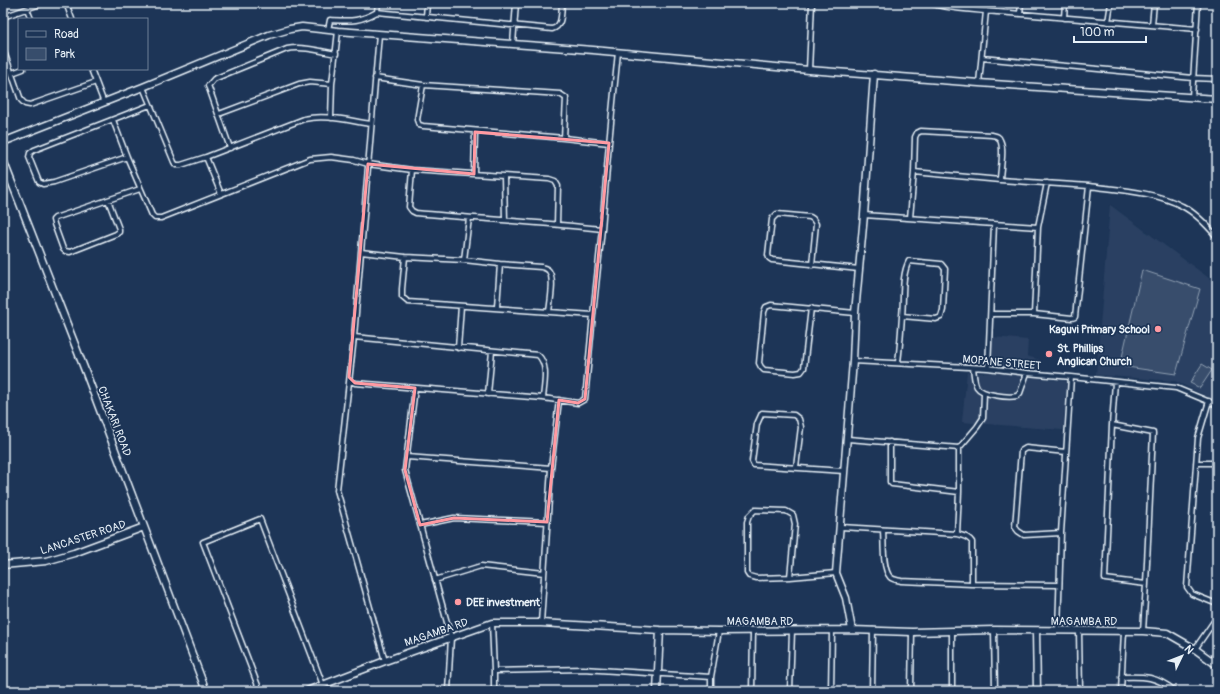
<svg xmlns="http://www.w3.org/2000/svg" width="1220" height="694" font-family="Pangolin,sans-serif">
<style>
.built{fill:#2a4162}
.green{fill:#374d6c;stroke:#909fb2}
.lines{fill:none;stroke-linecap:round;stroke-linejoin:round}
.street-casing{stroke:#e8f1f8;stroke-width:7}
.secondary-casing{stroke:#e8f1f8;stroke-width:9}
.street{stroke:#1d3557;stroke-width:4}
.secondary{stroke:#1d3557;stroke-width:6}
.marked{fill:none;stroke:#ff9aa2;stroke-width:3;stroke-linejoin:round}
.poi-dot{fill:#ff9aa2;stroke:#1d3557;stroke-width:1.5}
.labels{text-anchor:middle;stroke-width:3.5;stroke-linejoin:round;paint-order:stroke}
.poi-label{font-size:11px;font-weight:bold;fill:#e8f1f8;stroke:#1d3557;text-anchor:start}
.street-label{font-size:11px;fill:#e8f1f8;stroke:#1d3557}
</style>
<rect width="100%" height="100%" fill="#1d3557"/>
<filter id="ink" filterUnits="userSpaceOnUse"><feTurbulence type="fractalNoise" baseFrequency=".025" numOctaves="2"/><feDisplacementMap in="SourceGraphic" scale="8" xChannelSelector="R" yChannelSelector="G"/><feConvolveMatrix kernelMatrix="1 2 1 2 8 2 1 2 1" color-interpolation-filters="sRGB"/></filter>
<g filter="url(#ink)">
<path class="built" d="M1110,205l107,79v117l-42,-20 -79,-6z
M992,337l36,3 -1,16 13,4v18l27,3 -4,49 -101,-8 5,-50 23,1z"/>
<path class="green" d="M1142,270l58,19 -24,85 -56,-8z
M1202,364l10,6 -12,18 -10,-5z"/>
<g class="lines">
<g class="street-casing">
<path id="street" d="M66,3l6,16
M378,3l-1,9 175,17c11,-3 9,-16 10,-26
M931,3c9,5 54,8 67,9 66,6 132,11 199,17
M27,9l4,10
M1020,14l1,-11
M3,17l40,-14
M426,17l1,-14
M1064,18l1,-15
M1108,22l3,-19
M1152,25l2,-22
M328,30l2,-10c21,1 29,2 47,-8
M379,34l-25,303 -17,153 48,171
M513,44l3,-41
M3,49l18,51 4,4 5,1 66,-23
M982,58l211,20 24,1
M91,69l13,34
M809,70l3,-67
M12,73l11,-4
M375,78l48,7 137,9 6,4 -2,40
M979,83l7,-72
M423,85l-6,35 2,5 4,1 141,12 45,5
M143,87l31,75 2,3h5l25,-8 98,-38c22,-5 45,2 67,5
M1192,97l6,-94
M219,114l80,-30 11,-2 22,2
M331,118l1,-34 6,-53
M113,120l14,37 25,58 3,3h6l149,-59 21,-2 23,3 14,4 44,6 137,9 6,2 3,5 -1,38
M230,148l-21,-60 -1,-2 6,-7 73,-30c16,-3 33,2 49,5
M127,157l-73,25 -11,2 -4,-2 -10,-25 1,-4 4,-3 116,-45
M206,157l15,37
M412,170l-3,37 3,4 4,2c62,6 125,9 186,16
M914,172l86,8 89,6 -14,131 -3,1 -38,-4
M474,174l1,-42
M504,177l1,43
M1089,186c30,4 67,6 93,20 14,7 25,19 35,31
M108,200l11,29v3l-3,2 -46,18 -5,-1 -2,-2 -9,-25 -1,-4 2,-2 85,-29
M864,215l174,12 -4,87h-43
M910,218l4,-46 1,-35 2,-4 4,-2 71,4c4,1 7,1 8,5 5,9 0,30 0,40
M1038,227l9,-44
M361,252l44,5 59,3 36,4 41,3c3,1 6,1 8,4 6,8 1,31 0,41
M405,257l-3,32v8l6,5 185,13
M464,260l5,-42
M812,265l4,-41 -3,-5 -3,-2 -33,-3 -5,5 -4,36 1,3 3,2 87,9
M497,307l3,-43
M811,308l-7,60 -3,4 -6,1 -31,-3 -3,-3 -2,-4 5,-51 2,-5 5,-2 84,8
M354,337l184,18c11,10 6,30 5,43
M458,348l3,-42
M853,361l135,7 39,5 44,4 105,11 41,17
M898,362c2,-15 3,-31 4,-46 2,-18 -1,-40 7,-55l32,3 4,5 -2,41 -2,7 -5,2 -34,-3
M973,368c1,6 1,14 4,19 5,8 31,11 40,9l3,-3 7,-20
M988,368l6,-144
M350,381l5,2 188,15 35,5 7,-4 8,-84 9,-86 7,-86 9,-91
M1115,382l-3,43 -7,154 41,5
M415,388l-10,82 46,167 -3,54
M488,394l4,-43
M1209,401l-11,37 -11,149 5,7 25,10
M1112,425l41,8 -7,151 -3,47
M848,439l111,9
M890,442v40l2,2 67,8
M407,457l144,11
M1196,463h21
M796,467l5,-40 -2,-8 -5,-4 -32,-2 -5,11 -5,37 2,4 90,6
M420,525l34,-7 93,4
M841,527l116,7c6,2 11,2 15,8v42l87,1
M883,530c1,12 -1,38 7,47 3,3 7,3 11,4l71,3
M1061,533l-37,2 -6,-4 -3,-4 6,-76 5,-3 40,4
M957,534l2,-42v-44l18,-21 6,-9 1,-25
M790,577l5,-53 -2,-9 -7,-4 -31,-1 -6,6 -2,6v51l2,3 7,2 34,-1 46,-4
M435,580l46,-14 63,7
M492,623l2,48v20
M541,623l10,-155 8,-68
M994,630l1,61
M1058,631l3,-98 10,-156
M1079,631l1,60
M1195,649l22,-32
M494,671l89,-2 128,8
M1121,677c24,-1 35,-1 54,14
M260,691l-57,-149 57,-23 63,166
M711,691v-14l8,-46
M752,691l1,-60
M790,691l2,-60
M831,691l1,-60
M872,691l1,-61
M911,691l1,-59
M952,691v-60
M1121,691l3,-60"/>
</g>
<g class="secondary-casing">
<path id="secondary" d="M3,142l140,-55 126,-52 21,-6 12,-2 36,4 255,19 216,20 170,13 238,16
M3,160l83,213 120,318
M3,565l43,-4 28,-8 70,-26
M852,630l-6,-32 -10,-25 17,-212 2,-48 9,-98 10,-141
M1036,631l1,60
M307,691l78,-30 107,-38h49l119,7 59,1 133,-1 60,2 82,-2 149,1 24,2 28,16 22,16
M657,691l3,-61"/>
</g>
<use href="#street" class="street"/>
<use href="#secondary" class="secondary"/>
</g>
</g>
<path class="marked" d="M475,132l134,11 -24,256 -7,4 -19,-3 -12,122 -93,-4 -34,7 -15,-55 10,-82 -60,-5 -6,-6 19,-213 106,10z"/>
<g class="poi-dot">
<circle cx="1158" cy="329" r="4"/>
<circle cx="1049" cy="354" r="4"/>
<circle cx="458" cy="602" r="4"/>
</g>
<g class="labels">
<g class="poi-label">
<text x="1150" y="333" text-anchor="end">Kaguvi Primary School</text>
<text x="1057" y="352">St. Phillips<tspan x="1057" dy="13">Anglican Church</tspan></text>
<text x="466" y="606">DEE investment</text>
</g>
<g class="street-label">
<text transform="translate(1002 362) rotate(5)" y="4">MOPANE STREET</text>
<text transform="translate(115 421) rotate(69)" y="4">CHAKARI ROAD</text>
<text transform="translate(83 537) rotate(-18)" y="4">LANCASTER ROAD</text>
<text x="760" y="625">MAGAMBA RD</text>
<text x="1084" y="625">MAGAMBA RD</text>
<text transform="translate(436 632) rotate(-19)" y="4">MAGAMBA RD</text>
</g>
</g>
<rect width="1220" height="694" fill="none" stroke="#1d3557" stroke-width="16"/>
<rect x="8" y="8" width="1204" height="678" fill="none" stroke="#e8f1f8" stroke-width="1.5" filter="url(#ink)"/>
<rect x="18" y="18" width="130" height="52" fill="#1d3557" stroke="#6e8097"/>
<rect x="26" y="31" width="20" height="6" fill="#1d3557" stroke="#6e8097"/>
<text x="54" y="38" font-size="12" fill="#e8f1f8">Road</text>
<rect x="26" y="48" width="20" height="12" fill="#374d6c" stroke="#6e8097"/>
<text x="54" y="58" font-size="12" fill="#e8f1f8">Park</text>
<g transform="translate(1182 656) rotate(47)" stroke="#1d3557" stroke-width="3" paint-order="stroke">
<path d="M0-3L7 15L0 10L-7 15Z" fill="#e8f1f8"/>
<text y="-6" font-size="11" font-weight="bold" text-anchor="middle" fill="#e8f1f8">N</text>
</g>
<path d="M1074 36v6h72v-6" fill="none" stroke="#e8f1f8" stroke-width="2"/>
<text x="1080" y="36" font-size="12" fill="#e8f1f8" stroke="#1d3557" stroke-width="3" paint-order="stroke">100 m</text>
</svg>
